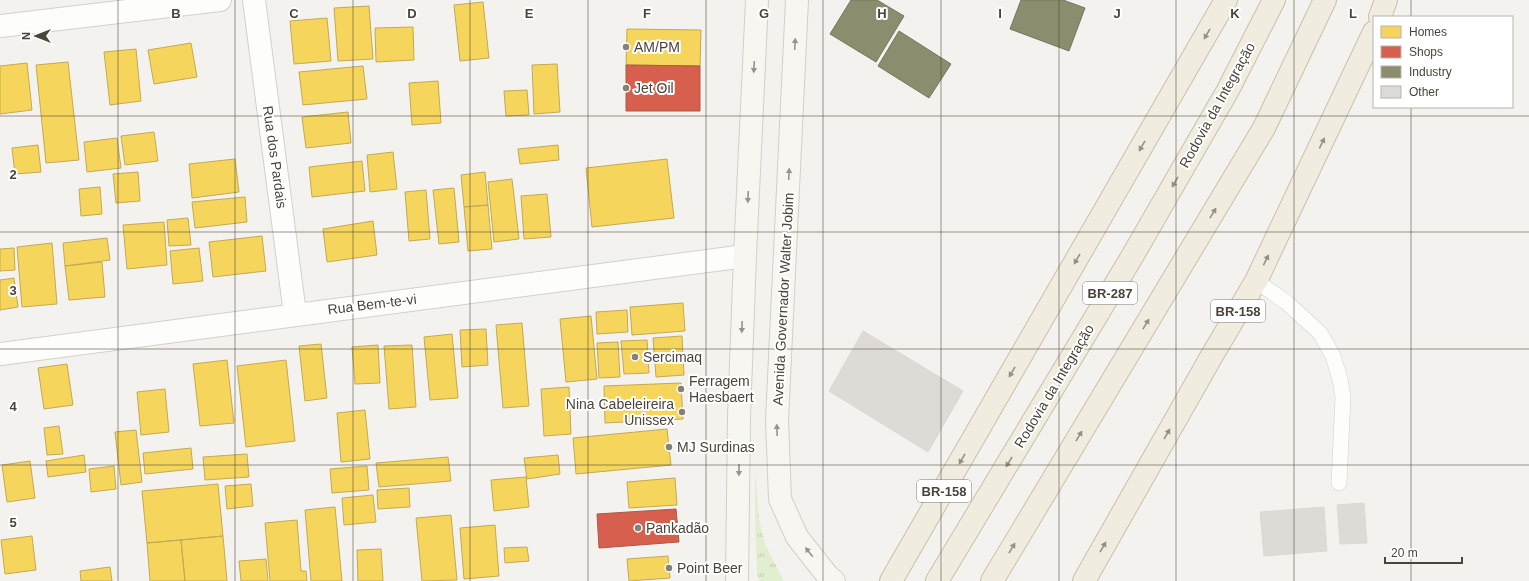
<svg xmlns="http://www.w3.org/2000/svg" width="1529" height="581" font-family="Helvetica,sans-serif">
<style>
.grass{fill:url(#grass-tufts)}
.homes{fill:#f6d55c;stroke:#c3aa52}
.shops{fill:#d6604d;stroke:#ac5847}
.industry{fill:#8c8c6e;stroke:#78765e}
.building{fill:#dedbd6;stroke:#dcd9d4}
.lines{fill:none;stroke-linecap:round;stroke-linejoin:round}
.service-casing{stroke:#d2d0cb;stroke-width:16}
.minor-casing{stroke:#d2d0cb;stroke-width:24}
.secondary-casing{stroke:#d3cfc5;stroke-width:24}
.trunk-casing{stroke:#ccbfa9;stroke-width:24}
.service{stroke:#fdfdfc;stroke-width:15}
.minor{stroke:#fdfdfc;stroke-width:22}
.secondary{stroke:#f7f6f1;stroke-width:22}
.trunk{stroke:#f0ece0;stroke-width:22}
.oneway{fill:#959084}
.oneway2{fill:#98948c}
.grid{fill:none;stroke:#4b4439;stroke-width:1;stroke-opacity:0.55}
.poi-dot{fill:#868178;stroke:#fff;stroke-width:1.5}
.labels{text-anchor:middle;stroke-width:4;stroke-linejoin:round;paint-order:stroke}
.shield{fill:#fff;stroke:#817c74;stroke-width:1}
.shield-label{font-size:13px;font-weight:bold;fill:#4b4439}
.poi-label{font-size:14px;fill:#4b4439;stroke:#fff;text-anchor:start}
.street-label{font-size:14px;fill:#4b4439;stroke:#fff}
.grid-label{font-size:13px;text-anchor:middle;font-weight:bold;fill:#4b4439;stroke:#fff;stroke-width:4;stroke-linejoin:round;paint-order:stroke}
</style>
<defs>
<pattern id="grass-tufts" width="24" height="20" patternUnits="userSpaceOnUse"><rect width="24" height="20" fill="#e1eecf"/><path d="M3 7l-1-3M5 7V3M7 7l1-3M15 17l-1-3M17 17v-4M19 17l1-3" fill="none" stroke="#c3cdb2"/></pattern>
</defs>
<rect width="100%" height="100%" fill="#f4f2ee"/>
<path class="grass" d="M755,468l4,51 6,25 19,37h-25l-2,-8 -2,-52z"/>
<path class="homes" d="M483,2l6,56 -29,3 -6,-56z
M369,6l4,53 -35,2 -4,-53z
M327,18l4,43 -37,3 -4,-43z
M413,27l1,33 -38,2 -1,-34z
M627,29l74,1 -1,36 -74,-1z
M191,43l6,34 -43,7 -6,-34z
M136,49l5,52 -31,4 -6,-53z
M68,62l11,98 -33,3 -10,-98z
M27,63l5,47 -32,4v-48z
M557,64l3,48 -26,2 -2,-49z
M363,66l4,33 -64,6 -4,-33z
M438,81l3,42 -29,2 -3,-42z
M527,90l2,25 -23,1 -2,-25z
M348,112l3,31 -45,5 -4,-31z
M154,132l4,29 -33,4 -4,-29z
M117,138l4,30 -34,4 -3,-30z
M38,145l3,27 -26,2 -3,-26z
M558,145l1,15 -39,4 -2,-15z
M393,152l4,37 -27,3 -3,-37z
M235,159l4,33 -47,6 -3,-34z
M667,159l7,59 -82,9 -6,-59z
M362,161l3,30 -53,6 -3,-30z
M138,172l2,29 -24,2 -3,-29z
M485,172l3,33 -24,2 -3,-32z
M512,179l7,60 -25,3 -6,-60z
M100,187l2,27 -21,2 -2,-27z
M454,188l5,54 -20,2 -6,-54z
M426,190l4,49 -21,2 -4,-49z
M547,194l4,43 -27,2 -3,-43z
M245,197l2,25 -52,6 -3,-26z
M488,205l4,44 -24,2 -4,-44z
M188,218l3,27 -22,1 -2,-26z
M373,221l4,34 -50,7 -4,-33z
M164,222l3,43 -40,4 -4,-44z
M262,236l4,35 -53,6 -4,-35z
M107,238l3,22 -45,6 -2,-23z
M52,243l5,61 -35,3 -5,-60z
M14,248l1,22 -15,1v-22z
M199,248l4,33 -30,3 -3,-33z
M102,262l3,35 -36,3 -4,-34z
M14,278l4,29 -18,3v-30z
M683,303l2,28 -53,4 -2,-28z
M627,310l1,22 -31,2 -1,-22z
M591,316l6,63 -31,3 -6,-63z
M522,323l7,83 -26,2 -7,-83z
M486,329l2,36 -26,2 -2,-37z
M452,334l6,64 -28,2 -6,-63z
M682,336l2,39 -28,2 -3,-39z
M647,340l2,33 -25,1 -3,-33z
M618,342l2,35 -21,1 -2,-35z
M321,344l6,54 -22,3 -6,-55z
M378,345l2,38 -25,1 -3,-37z
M412,345l4,62 -27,2 -5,-63z
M227,360l7,63 -34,3 -7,-62z
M286,360l9,81 -49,6 -9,-81z
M67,364l6,41 -29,4 -6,-41z
M681,383l2,36 -78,4 -1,-37z
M569,387l2,47 -27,2 -3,-47z
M165,389l4,43 -28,3 -4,-43z
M365,410l5,49 -29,3 -4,-49z
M59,426l4,28 -16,1 -3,-27z
M667,429l4,36 -95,9 -3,-36z
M136,430l6,52 -21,3 -6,-53z
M191,448l2,21 -48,5 -2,-21z
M247,454l2,23 -44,3 -2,-23z
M84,455l2,17 -38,5 -2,-16z
M558,455l2,19 -33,5 -3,-21z
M448,457l3,24 -72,6 -3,-24z
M30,461l5,37 -28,4 -5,-37z
M114,466l2,23 -25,3 -2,-23z
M367,466l2,24 -37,3 -2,-24z
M526,477l3,30 -35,4 -3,-31z
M675,478l2,27 -48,3 -2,-26z
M218,484l5,52 -76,7 -5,-52z
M251,484l2,22 -26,3 -2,-23z
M409,488l1,19 -32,2 -1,-19z
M373,495l3,27 -32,3 -2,-27z
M335,507l7,74h-31l-6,-71z
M451,515l6,65 -35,1 -6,-63z
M297,520l4,51h5l1,10h-37l-5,-58z
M495,525l4,51 -35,3 -4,-51z
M32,536l4,34 -31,4 -4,-34z
M223,536l4,45h-42l-4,-41z
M181,540l4,41h-35l-3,-38z
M527,547l2,14 -24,2 -1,-15z
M381,549l2,32h-25l-1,-31z
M668,556l2,22 -41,3 -2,-22z
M266,559l2,22h-27l-2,-20z
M110,567l2,14h-31l-1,-10z"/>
<path class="shops" d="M626,65l74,1v45h-74z
M676,509l3,33 -80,6 -2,-34z"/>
<path class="industry" d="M851,0h26l27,16 -28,46 -46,-28z
M1021,0h42l22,8 -16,43 -59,-22z
M899,31l52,33 -22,34 -51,-32z"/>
<path class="building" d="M863,331l100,60 -35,61 -99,-61z
M1364,503l3,40 -27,1 -3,-39z
M1324,507l3,44 -63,5 -4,-44z"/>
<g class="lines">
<g class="service-casing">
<path id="service" d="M1256,281l30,21 34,31 13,23 7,23 3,18 -4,86"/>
</g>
<g class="minor-casing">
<path id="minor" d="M254,0l41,314
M0,26l220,-26
M0,354l745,-98"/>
</g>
<g class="secondary-casing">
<path id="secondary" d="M797,0l-20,420 3,79 17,38 30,38 7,6
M737,581l2,-164 6,-161 12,-256"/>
</g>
<g class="trunk-casing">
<path id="trunk" d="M1380,17l6,-17
M891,581l335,-581
M937,581l196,-326 95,-165 46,-90
M992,581l272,-453 61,-128
M1084,581l126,-222 46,-78 118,-249"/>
</g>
<use href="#service" class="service"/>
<use href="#minor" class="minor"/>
<use href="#secondary" class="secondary"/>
<use href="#trunk" class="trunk"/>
</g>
<defs><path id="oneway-solid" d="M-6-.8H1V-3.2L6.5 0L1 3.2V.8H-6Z"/></defs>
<g class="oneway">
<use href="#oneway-solid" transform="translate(1207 34) rotate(120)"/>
<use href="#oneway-solid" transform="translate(1322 143) rotate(-64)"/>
<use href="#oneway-solid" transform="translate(1142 146) rotate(120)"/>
<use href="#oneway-solid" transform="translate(1175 182) rotate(120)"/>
<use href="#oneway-solid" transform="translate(1213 213) rotate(-59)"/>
<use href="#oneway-solid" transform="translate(1077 259) rotate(120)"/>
<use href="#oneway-solid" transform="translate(1266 260) rotate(-64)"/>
<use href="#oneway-solid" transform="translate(1146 324) rotate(-59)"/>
<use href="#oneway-solid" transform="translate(1012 372) rotate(120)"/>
<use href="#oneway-solid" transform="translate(1167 434) rotate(-60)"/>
<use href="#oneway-solid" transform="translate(1079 436) rotate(-59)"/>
<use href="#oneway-solid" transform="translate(962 459) rotate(120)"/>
<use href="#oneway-solid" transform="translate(1009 462) rotate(121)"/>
<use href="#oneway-solid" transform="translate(1103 547) rotate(-60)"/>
<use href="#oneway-solid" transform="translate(1012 548) rotate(-59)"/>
</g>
<g class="oneway2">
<use href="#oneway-solid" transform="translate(795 44) rotate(-87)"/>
<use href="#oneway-solid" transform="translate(754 67) rotate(93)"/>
<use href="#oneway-solid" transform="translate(789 174) rotate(-87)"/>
<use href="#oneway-solid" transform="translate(748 197) rotate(93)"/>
<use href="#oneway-solid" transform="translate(742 327) rotate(92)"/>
<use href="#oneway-solid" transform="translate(777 430) rotate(-92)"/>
<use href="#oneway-solid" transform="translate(739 470) rotate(91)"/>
<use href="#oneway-solid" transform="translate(809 552) rotate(-128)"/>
</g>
<path class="grid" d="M118,0v581M235,0v581M353,0v581M470,0v581M588,0v581M706,0v581M823,0v581M941,0v581M1059,0v581M1176,0v581M1294,0v581M1411,0v17M1411,107v474M0,116h1529M0,232h1529M0,349h1529M0,465h1529"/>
<g class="poi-dot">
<circle cx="626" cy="47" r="4"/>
<circle cx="626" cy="88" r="4"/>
<circle cx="635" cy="357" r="4"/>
<circle cx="681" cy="389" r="4"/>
<circle cx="682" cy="412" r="4"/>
<circle cx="669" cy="447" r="4"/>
<circle cx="638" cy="528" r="4"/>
<circle cx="669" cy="568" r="4"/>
</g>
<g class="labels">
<g class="shield">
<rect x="1083" y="282" width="54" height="22" rx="3"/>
<rect x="1211" y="300" width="54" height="22" rx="3"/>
<rect x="917" y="480" width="54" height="22" rx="3"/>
</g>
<g class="shield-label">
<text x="1110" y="298">BR-287</text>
<text x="1238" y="316">BR-158</text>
<text x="944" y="496">BR-158</text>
</g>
<g class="poi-label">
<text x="634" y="52">AM/PM</text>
<text x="634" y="93">Jet Oil</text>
<text x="643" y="362">Sercimaq</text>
<text x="689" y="386">Ferragem<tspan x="689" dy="16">Haesbaert</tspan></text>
<text x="674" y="409" text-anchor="end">Nina Cabeleireira<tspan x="674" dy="16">Unissex</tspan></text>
<text x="677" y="452">MJ Surdinas</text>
<text x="646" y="533">Pankadão</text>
<text x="677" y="573">Point Beer</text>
</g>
<g class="street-label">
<text transform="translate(1217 105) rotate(-61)" y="5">Rodovia da Integração</text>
<text transform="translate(275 157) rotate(82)" y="5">Rua dos Pardais</text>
<text transform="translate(783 299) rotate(-87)" y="5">Avenida Governador Walter Jobim</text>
<text transform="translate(372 304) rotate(-7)" y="5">Rua Bem-te-vi</text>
<text transform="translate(1054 386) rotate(-59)" y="5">Rodovia da Integração</text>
</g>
</g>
<g class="grid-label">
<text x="176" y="18">B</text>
<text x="294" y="18">C</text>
<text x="412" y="18">D</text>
<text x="529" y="18">E</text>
<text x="647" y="18">F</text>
<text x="764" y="18">G</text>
<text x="882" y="18">H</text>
<text x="1000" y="18">I</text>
<text x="1117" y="18">J</text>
<text x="1235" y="18">K</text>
<text x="1353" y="18">L</text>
<text x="13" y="179">2</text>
<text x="13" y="295">3</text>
<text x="13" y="411">4</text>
<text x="13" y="527">5</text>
</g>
<rect x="1373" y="16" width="140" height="92" fill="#ffffff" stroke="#b7b4b0"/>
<rect x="1381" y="26" width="20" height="12" fill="#f6d55c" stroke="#b7b4b0"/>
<text x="1409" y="36" font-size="12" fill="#4b4439">Homes</text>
<rect x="1381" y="46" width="20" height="12" fill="#d6604d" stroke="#b7b4b0"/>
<text x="1409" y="56" font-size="12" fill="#4b4439">Shops</text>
<rect x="1381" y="66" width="20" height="12" fill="#8c8c6e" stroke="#b7b4b0"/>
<text x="1409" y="76" font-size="12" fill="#4b4439">Industry</text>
<rect x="1381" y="86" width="20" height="12" fill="#dedbd6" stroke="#b7b4b0"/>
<text x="1409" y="96" font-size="12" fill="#4b4439">Other</text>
<g transform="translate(36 36) rotate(270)" stroke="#ffffff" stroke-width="3" paint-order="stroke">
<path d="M0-3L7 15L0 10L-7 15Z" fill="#4b4439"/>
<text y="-6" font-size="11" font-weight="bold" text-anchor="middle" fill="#4b4439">N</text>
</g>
<path d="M1385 557v6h77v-6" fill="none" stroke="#4b4439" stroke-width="2"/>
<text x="1391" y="557" font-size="12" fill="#4b4439" stroke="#ffffff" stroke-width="3" paint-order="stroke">20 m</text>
</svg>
